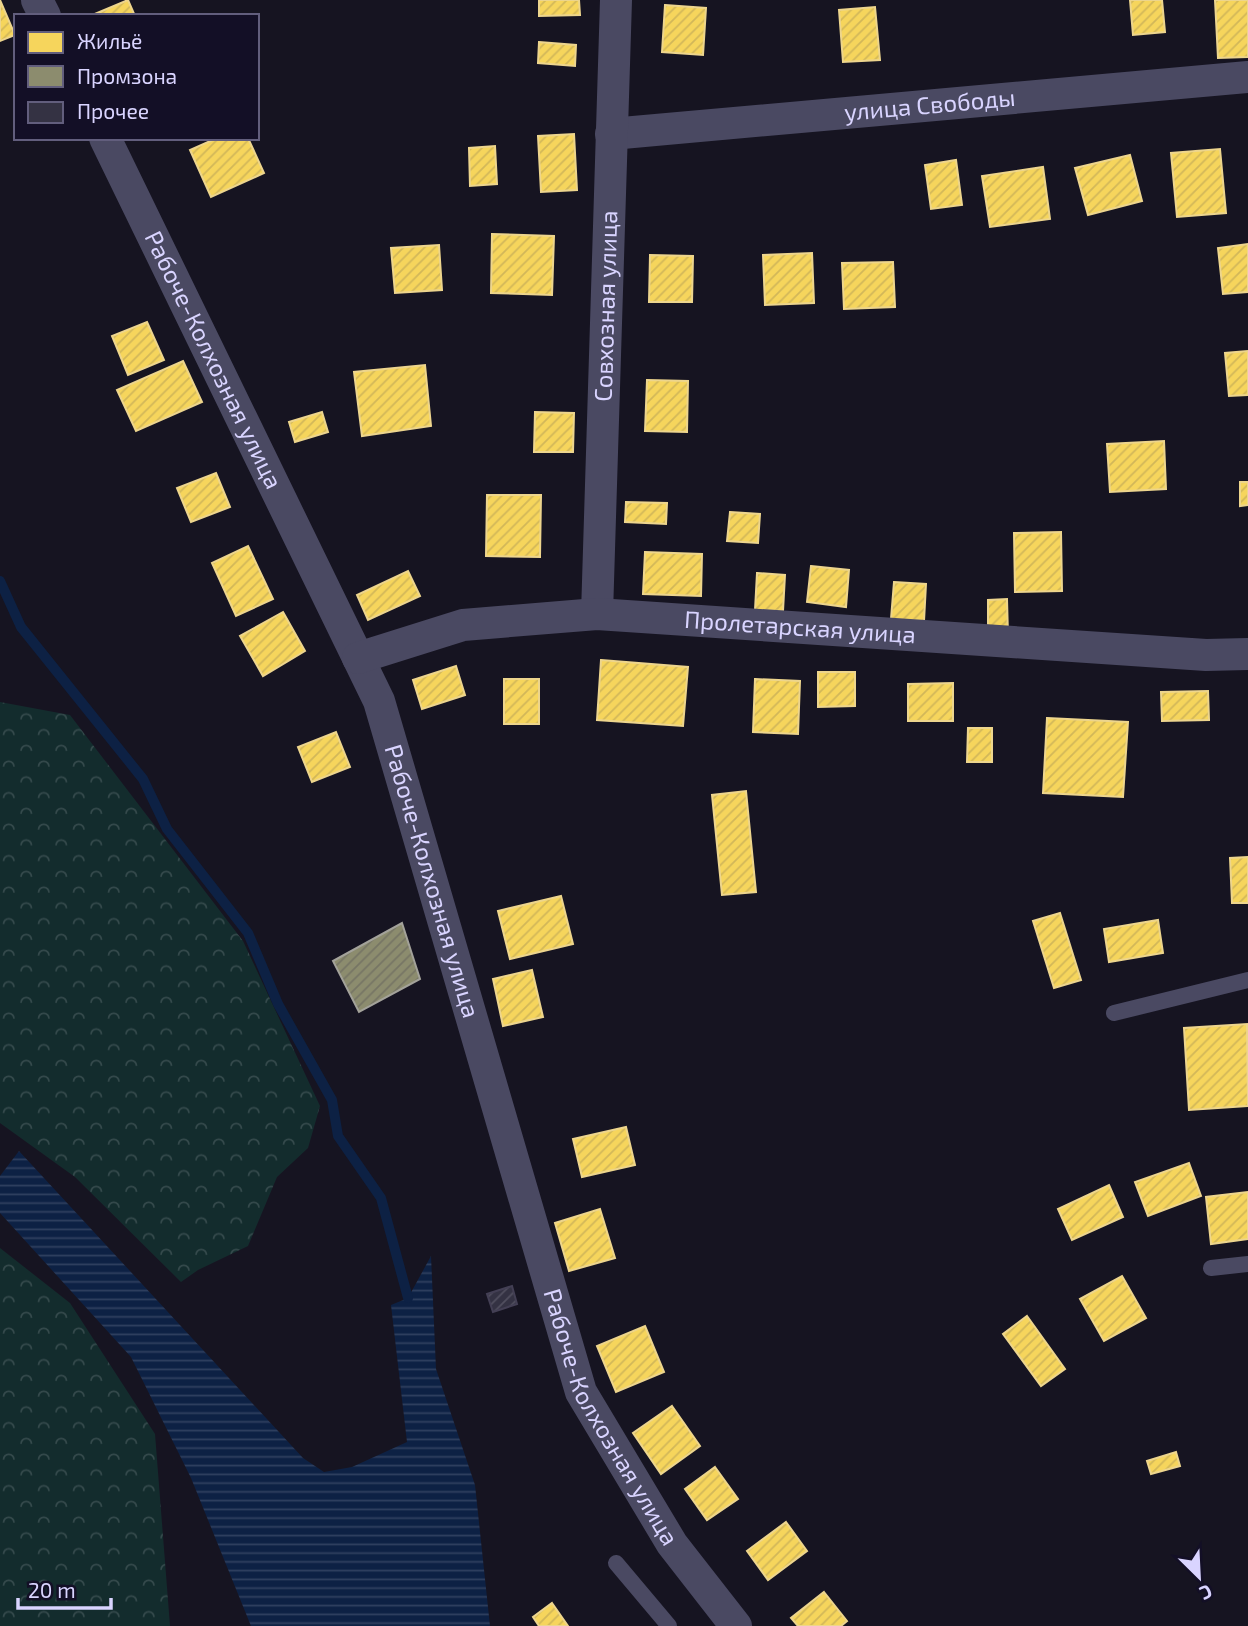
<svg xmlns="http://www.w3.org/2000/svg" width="1248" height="1626" font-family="'Exo 2',sans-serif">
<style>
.forest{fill:url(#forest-crowns)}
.water{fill:url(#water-rules)}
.homes{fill:url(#homes-hatch);stroke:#edd58d;stroke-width:2}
.industry{fill:url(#industry-hatch);stroke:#a3a29a;stroke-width:2}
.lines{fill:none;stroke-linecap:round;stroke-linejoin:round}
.stream{stroke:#0d2144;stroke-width:10}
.building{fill:url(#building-hatch);stroke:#433f54;stroke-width:2}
.service{stroke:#4a4962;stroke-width:16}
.minor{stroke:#4a4962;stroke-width:32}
.labels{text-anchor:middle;stroke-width:7;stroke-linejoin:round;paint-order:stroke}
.street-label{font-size:24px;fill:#d9d4ff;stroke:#130f26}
</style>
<defs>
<pattern id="forest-crowns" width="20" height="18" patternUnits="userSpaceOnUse" patternTransform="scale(1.75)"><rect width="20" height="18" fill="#132c2d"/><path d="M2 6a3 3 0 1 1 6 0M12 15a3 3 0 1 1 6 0" fill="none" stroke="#354a4c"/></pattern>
<pattern id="water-rules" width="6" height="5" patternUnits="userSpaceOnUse" patternTransform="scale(1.75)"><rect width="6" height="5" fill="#0d2144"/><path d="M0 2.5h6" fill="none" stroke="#304060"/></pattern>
<pattern id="homes-hatch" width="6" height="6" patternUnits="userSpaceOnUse" patternTransform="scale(1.75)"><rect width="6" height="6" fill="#f6d55c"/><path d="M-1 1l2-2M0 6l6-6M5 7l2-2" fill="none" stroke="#d2b759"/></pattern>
<pattern id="industry-hatch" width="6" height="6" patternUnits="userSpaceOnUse" patternTransform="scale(1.75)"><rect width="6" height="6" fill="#8c8c6e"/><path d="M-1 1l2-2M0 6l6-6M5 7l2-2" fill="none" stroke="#767564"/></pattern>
<pattern id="building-hatch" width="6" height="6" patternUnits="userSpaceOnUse" patternTransform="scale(1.75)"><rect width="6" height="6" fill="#343243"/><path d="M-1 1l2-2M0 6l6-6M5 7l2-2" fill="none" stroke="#514f5f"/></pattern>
</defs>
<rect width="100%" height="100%" fill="#161421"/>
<path class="forest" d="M0,702l70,13 173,226 77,165 -12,42 -31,29 -29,69 -50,24 -17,12 -106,-105 -75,-54z
M0,1248l70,55 85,131 15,192h-170z"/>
<path class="water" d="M19,1151l284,307 21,14 28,-5 55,-25 -16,-137 17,-7 23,-42 5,113 39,116 15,141h-239l-60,-148 -60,-121 -131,-144v-37z"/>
<path class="homes" d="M0,0l15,35 -15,6z
M128,0l7,16h-45z
M539,0h40l1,15 -41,1z
M1130,0h32l3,32 -32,3z
M1215,0h33v57l-30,1z
M665,5l41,3 -3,47 -41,-3z
M875,7l5,53 -37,2 -4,-52z
M539,42l37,3 -1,21 -37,-3z
M574,134l3,56 -36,2 -3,-56z
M217,138h31l16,35 -53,24 -21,-47z
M495,146l2,38 -27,2 -1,-38z
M1220,149l6,64 -49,4 -6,-64z
M1130,155l12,46 -54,14 -13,-47z
M956,160l6,45 -31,4 -6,-44z
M1043,167l7,52 -60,8 -8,-51z
M492,234l62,2 -2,59 -61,-2z
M1248,244v48l-25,2 -5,-46z
M439,245l3,45 -47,3 -4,-45z
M812,253l2,50 -49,2 -2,-50z
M650,255l43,1 -1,46h-43z
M893,262l2,45 -51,2 -2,-46z
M147,322l17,38 -36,15 -16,-39z
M1248,351v44l-19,1 -4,-43z
M183,361l19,41 -66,29 -19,-41z
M425,365l6,61 -69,10 -8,-64z
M647,380l41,1 -1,51 -42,-1z
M322,412l6,20 -33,10 -6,-20z
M535,412l39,1 -1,39h-39z
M1164,441l2,48 -56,3 -3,-48z
M216,473l14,34 -39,15 -14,-34z
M1240,482h8v23l-8,1z
M487,495h54l-1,62 -54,-1z
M626,502l41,1 -1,21 -41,-2z
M730,512l30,2 -2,29 -31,-2z
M1061,532l1,59 -47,1 -1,-59z
M248,546l25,53 -37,17 -24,-53z
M645,552l57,2 -1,42 -58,-2z
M811,566l38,4 -3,37 -39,-5z
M408,571l12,25 -52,24 -11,-25z
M757,573l28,2 -2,36 -28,-1z
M894,582l32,2 -2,37 -33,-2z
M1007,599l1,36 -20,1v-36z
M283,612l22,39 -42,25 -23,-40z
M601,660l87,7 -5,59 -86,-6z
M456,666l9,29 -43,14 -9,-29z
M818,672h37v34l-37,1z
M504,679h35v45h-35z
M755,679l45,2 -2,53 -45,-2z
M953,683v38h-45v-37z
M1208,691l1,29 -47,1 -1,-29z
M1047,718l81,4 -5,75 -80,-4z
M968,728h24v34h-25z
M336,732l14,35 -38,15 -14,-35z
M746,791l10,101 -34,3 -10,-100z
M1248,857v46h-16l-2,-45z
M561,896l12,48 -63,15 -12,-48z
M1060,913l21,67 -27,8 -21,-67z
M1158,920l5,33 -54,9 -5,-33z
M532,970l11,47 -40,9 -10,-47z
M1247,1024l1,82 -59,4 -5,-82z
M626,1127l9,38 -53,12 -9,-38z
M1189,1163l12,33 -53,20 -13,-34z
M1109,1185l14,32 -51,23 -14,-31z
M1248,1192v47l-37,5 -5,-47z
M600,1209l15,49 -46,13 -14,-48z
M1122,1276l24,42 -42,23 -24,-42z
M1027,1316l38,53 -24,17 -38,-52z
M645,1326l19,46 -48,20 -19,-46z
M672,1406l28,40 -39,28 -28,-41z
M1176,1452l4,14 -29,8 -4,-13z
M715,1467l23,32 -31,21 -22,-31z
M786,1522l21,29 -39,29 -21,-29z
M824,1592l23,29 -6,5h-43l-7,-8z
M552,1603l16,23h-29l-6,-9z"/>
<path class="industry" d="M402,923l18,56 -61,33 -26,-51z"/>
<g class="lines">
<path class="stream" d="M0,581l21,46 122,152 24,50 81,104 30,71 54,96 6,36 43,62 27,100"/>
</g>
<path class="building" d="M512,1286l5,18 -24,8 -6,-18z"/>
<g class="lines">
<path class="service" d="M1114,1013l134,-33
M1211,1268l37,-4
M616,1563l53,63"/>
<g class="minor">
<path d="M37,0l8,16"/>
<path id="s1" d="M611,134l637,-57"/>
<path id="s2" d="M105,138l274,563 202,691 91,152 64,82"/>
<path id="s3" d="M597,614l19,-614"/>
<path id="s4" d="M358,658l105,-33 134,-11 609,41 42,-1"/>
</g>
</g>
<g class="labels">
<g class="street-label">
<text dy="8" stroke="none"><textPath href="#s1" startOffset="320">улица Свободы</textPath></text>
<text dy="8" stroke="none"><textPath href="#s3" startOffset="308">Совхозная улица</textPath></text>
<text dy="8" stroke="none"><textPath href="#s2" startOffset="247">Рабоче-Колхозная улица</textPath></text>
<text dy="8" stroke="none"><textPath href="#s4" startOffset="448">Пролетарская улица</textPath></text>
<text dy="8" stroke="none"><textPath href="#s2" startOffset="814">Рабоче-Колхозная улица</textPath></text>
<text dy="8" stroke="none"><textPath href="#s2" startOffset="1381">Рабоче-Колхозная улица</textPath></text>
</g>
</g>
<rect x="14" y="14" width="245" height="126" fill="#130f26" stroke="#625e7d" stroke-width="2"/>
<rect x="28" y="32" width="35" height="21" fill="#f6d55c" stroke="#625e7d" stroke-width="2"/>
<text x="77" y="49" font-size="21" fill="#d9d4ff">Жильё</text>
<rect x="28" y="66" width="35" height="21" fill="#8c8c6e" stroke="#625e7d" stroke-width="2"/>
<text x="77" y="84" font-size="21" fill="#d9d4ff">Промзона</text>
<rect x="28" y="102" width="35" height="21" fill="#343243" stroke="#625e7d" stroke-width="2"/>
<text x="77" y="119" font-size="21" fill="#d9d4ff">Прочее</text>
<g transform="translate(1199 1577) rotate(156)" stroke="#130f26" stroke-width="5" paint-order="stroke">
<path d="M0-5L12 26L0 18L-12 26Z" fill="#d9d4ff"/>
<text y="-10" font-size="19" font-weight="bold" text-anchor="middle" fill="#d9d4ff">С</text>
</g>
<path d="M18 1598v10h93v-10" fill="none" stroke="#d9d4ff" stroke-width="3.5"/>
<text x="28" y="1598" font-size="21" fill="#d9d4ff" stroke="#130f26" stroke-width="5" paint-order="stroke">20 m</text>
</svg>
